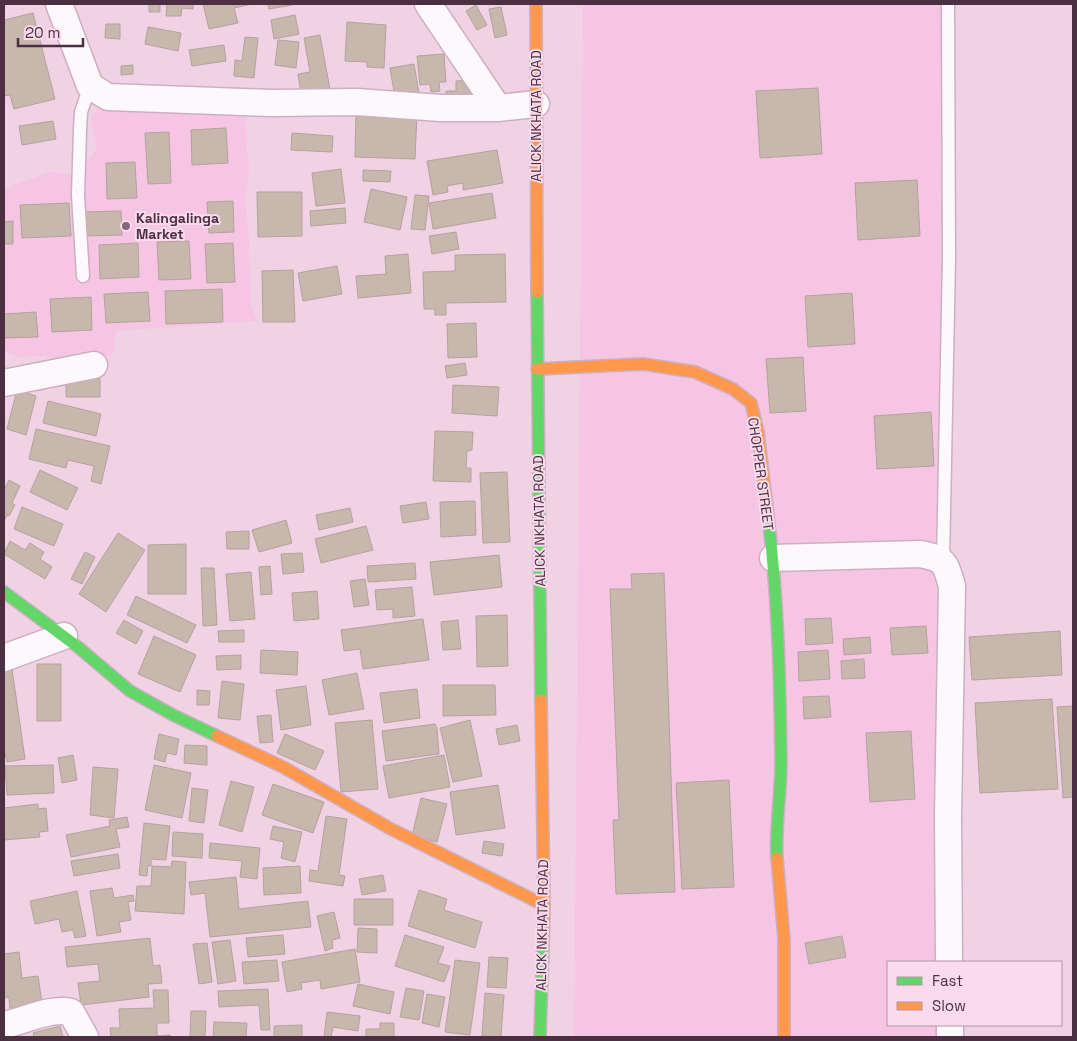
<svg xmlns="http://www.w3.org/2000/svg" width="1077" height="1041" font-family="'Space Grotesk',sans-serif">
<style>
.built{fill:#f6c5e3}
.building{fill:#c8b7ad;stroke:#b3a39c}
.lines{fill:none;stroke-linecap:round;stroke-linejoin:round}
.lane-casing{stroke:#ccb0c1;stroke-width:15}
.street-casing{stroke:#ccb0c1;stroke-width:29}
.fast-casing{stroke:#ccb0c1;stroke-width:14}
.slow-casing{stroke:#ccb0c1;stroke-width:14}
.lane{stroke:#fdf8fb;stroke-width:12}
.street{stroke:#fdf8fb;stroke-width:26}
.fast{stroke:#63d668;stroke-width:11}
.slow{stroke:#ff974d;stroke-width:11}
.poi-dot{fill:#86687a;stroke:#f9dbed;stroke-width:2}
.labels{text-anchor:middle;stroke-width:4;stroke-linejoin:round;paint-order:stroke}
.street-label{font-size:14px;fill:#4c2f41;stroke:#f9dbed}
.poi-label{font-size:14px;font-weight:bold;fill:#4c2f41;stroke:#f9dbed;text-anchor:start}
</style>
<rect width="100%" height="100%" fill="#f1d1e4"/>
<path class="built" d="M583,4h362v958h-57v63h57v12h-371z
M107,101l138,1 2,50 3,16 -5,27 4,43 2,67 6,16 -141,10 -3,24 -13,3 -35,2 -22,-4 -24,1 -15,-6v-159l8,-6 37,-14 24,2 13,-12 11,-13 -7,-32z"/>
<path class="building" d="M149,4h11v8h-11z
M167,4h26v5l-11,-1 -1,8h-15z
M203,4h49l-18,4 4,15 -29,6z
M268,4h24v1l-23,4z
M476,5l11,20 -10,5 -11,-19z
M501,7l6,28 -12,3 -6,-29z
M33,13l22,86 -41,10 -4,-14 -6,1v-76z
M295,15l4,19 -25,5 -3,-19z
M347,22l39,3 -2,43 -17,-1v-5l-22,-1z
M106,24h14v15l-15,-1z
M148,27l33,6 -3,18 -33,-7z
M320,35l11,60 -29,5 -4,-26 12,-2 -6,-34z
M245,37l13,1 -4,40 -20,-2 1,-16 7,1z
M278,40l21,2 -3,26 -21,-3z
M224,45l2,16 -34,5 -3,-16z
M444,54l2,28h-7l1,9 -9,1 -1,-8 -10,1 -3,-29z
M414,64l5,29 -24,4 -5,-29z
M133,65v9l-12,1v-9z
M475,80l1,20 -30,1v-10h10v-10z
M818,88l4,66 -62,4 -4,-67z
M356,112l61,2 -2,45 -60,-2z
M53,121l3,18 -34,6 -3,-19z
M226,128l2,35 -36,2 -1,-35z
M169,132l2,51 -23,1 -3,-51z
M292,133l41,3 -1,16 -41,-2z
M497,150l6,33 -40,7v-7l-16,3 1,6 -15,3 -6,-34z
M135,162l2,36 -30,1 -1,-36z
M341,169l4,34 -29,3 -4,-33z
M363,170l28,1 -1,11 -27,-1z
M917,180l3,56 -62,4 -3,-57z
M371,189l36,8 -7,33 -36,-8z
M257,192h45v44l-44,1z
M492,193l4,25 -63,11 -4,-26z
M415,195l14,1 -4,34 -14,-1z
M233,201l1,31 -25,1 -2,-31z
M69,203l2,33 -49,2 -2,-33z
M345,208l1,15 -35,3 -1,-15z
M121,211l1,24 -36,1 -2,-24z
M13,221v23h-9v-22z
M456,232l3,17 -27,5 -3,-18z
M189,241l2,38 -32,1 -2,-38z
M138,243l1,34 -39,2 -1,-34z
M233,243l2,39 -28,1 -2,-39z
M408,254l3,39 -53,5 -2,-22 30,-2 -1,-18z
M505,254l1,48 -60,1v12h-11v-6h-11l-1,-37 32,-1v-16z
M337,266l5,28 -39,7 -5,-28z
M293,270l2,52h-32l-1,-51z
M222,289l1,33 -57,2 -1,-33z
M148,292l2,29 -44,2 -2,-29z
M852,293l3,51 -47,3 -3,-51z
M91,297l1,33 -40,2 -2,-33z
M36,312l2,25 -34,1v-24z
M476,323l1,34 -29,1 -1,-34z
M803,357l3,54 -36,2 -4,-54z
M465,363l2,12 -20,3 -2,-12z
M100,374v23h-34v-22z
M453,385l46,2 -2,29 -45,-3z
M17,390l19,6 -10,39 -19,-6z
M48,401l53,13 -5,22 -53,-13z
M931,412l3,54 -57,3 -3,-53z
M36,429l74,17 -9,38 -10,-3 3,-15 -26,-6 -2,8 -37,-9z
M435,431l38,1 -1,18 -5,1 -1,17h5v14l-38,-1z
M40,470l38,18 -11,22 -37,-18z
M507,472l3,70 -27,1 -3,-70z
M9,480l11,6 -8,17 3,2 -6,11 -2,-1 -3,6v-31z
M475,501l1,34 -35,2 -1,-35z
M426,502l3,17 -26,4 -3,-17z
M22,507l41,17 -9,22 -40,-17z
M350,508l3,14 -34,8 -3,-15z
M286,520l6,23 -33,9 -7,-22z
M366,526l7,24 -52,13 -6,-24z
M249,531v18h-22l-1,-17z
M118,533l27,17 -39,62 -27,-18z
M10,541l15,9 5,-7 14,9 -4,7 12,8 -7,12 -41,-25z
M186,544v50h-38v-49z
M85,552l10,5 -13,27 -11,-5z
M302,553l2,19 -21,2 -2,-20z
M499,555l3,32 -68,8 -4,-33z
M415,563l1,16 -48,3 -1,-16z
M270,566l2,28 -11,1 -2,-28z
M201,568h13l3,57 -14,1z
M251,572l4,47 -25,2 -4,-47z
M664,573l11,319 -59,2 -3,-74h6l-9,-231h22l-1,-15z
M365,579l4,26 -15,2 -4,-26z
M412,587l3,29 -22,2v-9l-16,1 -2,-20z
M317,591l2,28 -25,2 -2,-28z
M136,596l60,29 -9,18 -60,-28z
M507,615l1,51 -31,1 -1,-51z
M831,618l2,25 -27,2 -1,-26z
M423,619l6,41 -66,9 -3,-20 -16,2 -3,-21z
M124,620l19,11 -7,13 -20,-11z
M458,620l3,29 -18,1 -2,-28z
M926,626l2,27 -36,2 -2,-27z
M244,630v12h-25l-1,-11z
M1060,631l2,44 -90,5 -3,-43z
M154,636l42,19 -16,37 -42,-18z
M870,637l1,16 -27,2 -1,-16z
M261,650l37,2 -1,23 -37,-2z
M828,650l2,29 -31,2 -1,-29z
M241,655v14l-24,1 -1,-14z
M864,659l1,19 -23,1 -1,-18z
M37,664h24v57h-24z
M12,669l13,90 -18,3 -2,-9h-1v-83z
M357,673l7,36 -35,6 -7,-35z
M222,681l22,3 -4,36 -22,-2z
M443,685h52l1,30 -53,1z
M306,686l5,39 -30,5 -5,-40z
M417,689l3,29 -36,5 -4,-30z
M197,690l13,1 -1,14h-12z
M829,696l2,21 -27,2 -1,-22z
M1052,699l6,90 -78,4 -5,-90z
M1073,706v91l-10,1 -6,-91z
M271,715l2,27 -13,1 -3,-27z
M372,720l6,69 -37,3 -6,-69z
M470,720l12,56 -29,6 -13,-54z
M435,724l2,4 2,26 -53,7 -4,-30z
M517,725l3,16 -21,4 -3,-16z
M911,731l4,68 -45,3 -4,-69z
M159,734l20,5 -3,16 -9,-2 -2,9 -11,-3z
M285,734l39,17 -9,19 -38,-17z
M185,745l22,1v19l-23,-2z
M73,755l4,25 -15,3 -4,-25z
M444,755l6,32 -61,11 -6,-32z
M53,765l1,28 -47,2 -2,-29z
M154,765l37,8 -9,45 -37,-8z
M93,767l25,2 -4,49 -24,-3z
M729,780l5,107 -52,2 -6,-106z
M231,781l23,6 -12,45 -23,-7z
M273,784l51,18 -11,31 -51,-18z
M498,785l7,43 -49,7 -6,-43z
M192,788l16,2 -4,33 -15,-2z
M421,798l26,6 -10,38 -25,-6z
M38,804v5l8,-1 2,23 -9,1 1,5 -36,3v-32z
M326,816l21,3 -8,56 6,1 -2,10 -34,-5 1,-11 8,1z
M127,817l2,10 -13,2 4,18 -49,10 -5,-22 44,-9 -1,-6z
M144,823l26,3 -4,34 -15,-1v7l-3,-1 -1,11 -8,-1z
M273,826l29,6 -7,30 -14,-4 3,-16 -14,-3z
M173,832l30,2 -1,24 -30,-2z
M484,841l20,3 -2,12 -20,-3z
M210,843l50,5 -3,31 -17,-2 2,-16 -33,-3z
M118,854l2,14 -46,8 -3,-15z
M172,861l14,1 -2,52 -49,-3 2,-25h14l1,-20 19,1z
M300,866l1,27 -37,2 -1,-27z
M383,875l3,16 -24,4 -3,-16z
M236,877l3,32 69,-8 3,26 -101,10 -5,-44 -14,2 -2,-13z
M112,888l2,10 19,-3 1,6 -6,1 3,18 -12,2 2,10 -24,4 -7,-45z
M419,890l28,9 -3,11 38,12 -7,26 -67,-22z
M77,891l9,45 -11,2 -2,-8 -11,2 -3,-13 -24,5 -5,-23z
M354,899h39v26h-39z
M334,912l6,26 -8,2 1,8 -8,3 -8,-35z
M358,928l19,1v24l-20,-1z
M283,935l2,19 -37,3 -2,-19z
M405,935l39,12 -6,16 12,3 -6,16 -49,-16z
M842,936l4,21 -37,7 -4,-21z
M150,938l3,28 7,-1 2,18 -14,1 1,13 -68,8 -3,-22 22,-2 -2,-17 -31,3 -2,-20z
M230,940l6,41 -18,3 -6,-42z
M207,943l5,39 -13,2 -6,-40z
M355,949l5,33 -39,7 -1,-9 -19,3 1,6 -15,3 -5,-30z
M19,952l3,26 16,-2 4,27 -32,5 -1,-11 -5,1v-44z
M489,957l19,1 -2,30 -19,-1z
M277,960l2,21 -35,3 -2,-22z
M455,960l25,3 -10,72 -25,-3z
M358,984l36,8 -4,22 -37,-8z
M406,988l18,3 -5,29 -19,-3z
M268,989l2,41h-9l-2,-25 -40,2 -1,-16z
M153,990h15l1,33h-12v13l13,-1v2h-59l-1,-9h10l-1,-19 35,-1z
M485,993l19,2 -3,42 -19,-1z
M427,994l18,3 -6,30 -17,-4z
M191,1011h15l-1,26h-15z
M327,1012l33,4 -2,15 -25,-4 -2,10h-7z
M214,1022l33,1 -1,14h-33z
M380,1023h14v14h-28v-8h14z
M302,1025v12h-28v-11z
M60,1026l3,11h-29l-1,-4z"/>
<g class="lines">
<g class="lane-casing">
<path id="lane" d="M83,276l-5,-81 2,-65 1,-18 9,-26
M943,562l6,-304 -1,-254"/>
</g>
<g class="street-casing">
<path id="street" d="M59,4l31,82 18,11 163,6 86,-1 84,6h57l38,-4
M428,4l70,104
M4,383l90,-18
M773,558l147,-4c25,5 25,8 32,32l-4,230 1,146
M4,658l60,-22
M4,1025c20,-4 47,-18 67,-13l14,25
M950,1025v12"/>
</g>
<g class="fast-casing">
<path id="fast" d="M537,292l4,408
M768,516c10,82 12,164 13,247 0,32 -6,64 -4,95
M4,592l74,55 52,44 43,24 44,21
M540,1037l3,-93"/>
</g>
<g class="slow-casing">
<path id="slow" d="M536,4l1,288
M537,369l106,-5 52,8 38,17 18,14 7,29 10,84
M541,700l3,205 -1,39
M217,736l66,31 108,62 153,76
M777,858l7,81v98"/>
</g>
<use href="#lane" class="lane"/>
<use href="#street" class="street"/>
<use href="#fast" class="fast"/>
<use href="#slow" class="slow"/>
</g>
<circle class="poi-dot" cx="126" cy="226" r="5"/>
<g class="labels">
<g class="street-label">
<text transform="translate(536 116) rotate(-90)" y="5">ALICK NKHATA ROAD</text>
<text transform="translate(761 474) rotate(82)" y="5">CHOPPER STREET</text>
<text transform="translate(539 521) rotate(-91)" y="5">ALICK NKHATA ROAD</text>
<text transform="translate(542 925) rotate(-89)" y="5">ALICK NKHATA ROAD</text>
</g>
<g class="poi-label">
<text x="136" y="223">Kalingalinga<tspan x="136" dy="16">Market</tspan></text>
</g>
</g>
<rect width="1077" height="1041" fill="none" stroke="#4c2f41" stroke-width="10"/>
<rect x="887" y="961" width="175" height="65" fill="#f9dbed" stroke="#b496a8"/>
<rect x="897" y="977" width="25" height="8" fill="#63d668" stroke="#b496a8"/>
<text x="932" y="986" font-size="15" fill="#4c2f41">Fast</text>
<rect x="897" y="1002" width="25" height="8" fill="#ff974d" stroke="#b496a8"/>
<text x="932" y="1011" font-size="15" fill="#4c2f41">Slow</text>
<path d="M18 38v8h65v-8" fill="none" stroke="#4c2f41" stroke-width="2.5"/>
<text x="25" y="38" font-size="15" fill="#4c2f41" stroke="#f9dbed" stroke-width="4" paint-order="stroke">20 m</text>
</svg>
